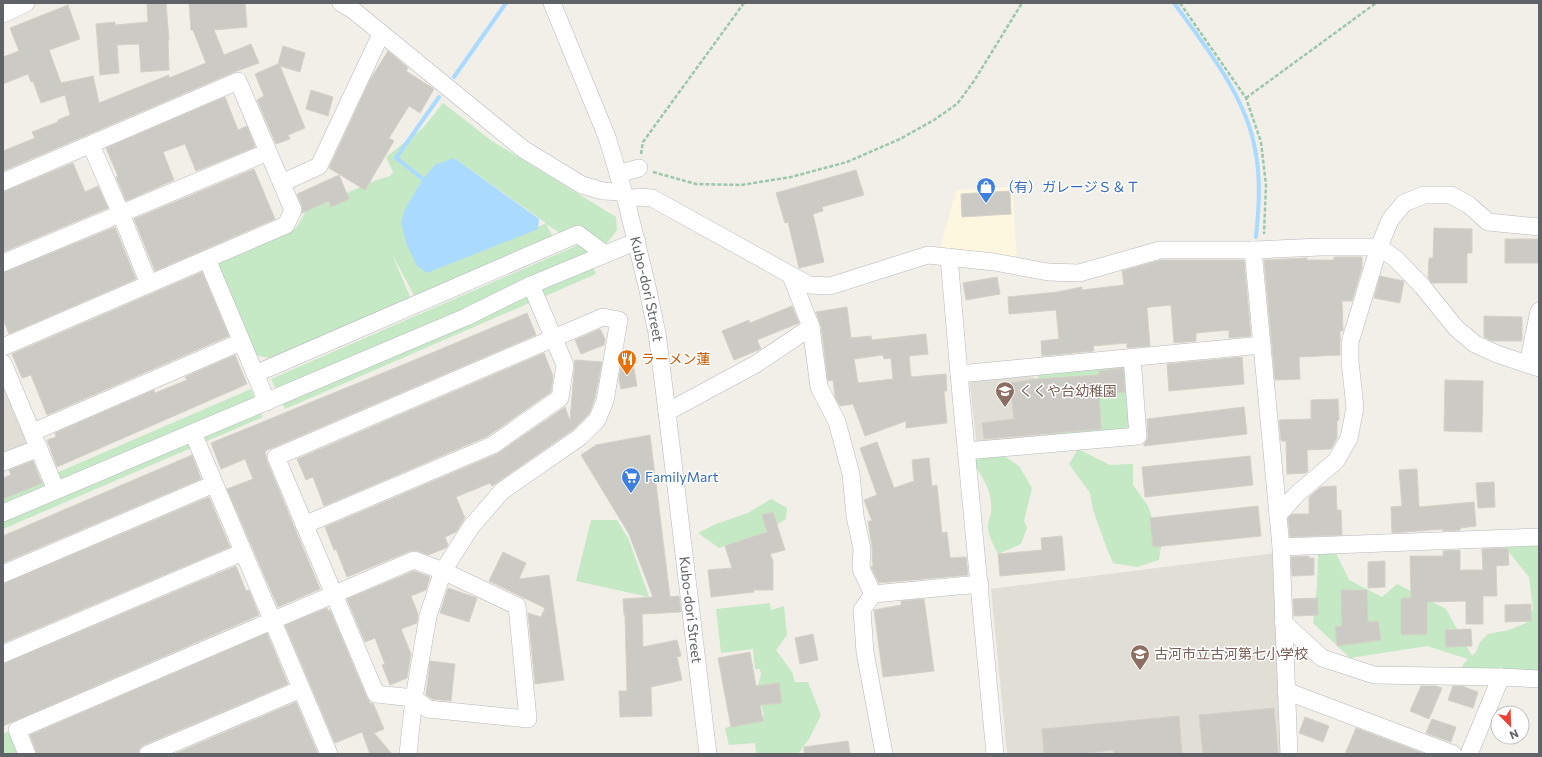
<svg xmlns="http://www.w3.org/2000/svg" width="1542" height="757" font-family="Commissioner,'Noto Sans JP',sans-serif">
<style>
.commercial{fill:#fef7e0}
.education{fill:#e1ded6}
.green{fill:#c5e8c5;fill-rule:evenodd}
.water{fill:#aadaff}
.lines{fill:none;stroke-linecap:round;stroke-linejoin:round}
.stream{stroke:#aadaff;stroke-width:4}
.building{fill:#cccac5;stroke:#d6d1c6;fill-rule:evenodd}
.minor-casing{stroke:#b5b8bc;stroke-width:18}
.path{stroke:#9cc7a9;stroke-width:2.5;stroke-dasharray:4 2;stroke-linecap:butt}
.minor{stroke:#fff;stroke-width:17}
.labels{text-anchor:middle;stroke-width:3;stroke-linejoin:round;paint-order:stroke}
.shop-label{font-size:14px;fill:#366cbe;stroke:#fff;text-anchor:start}
.street-label{font-size:14px;fill:#5f6368;stroke:#fff}
.food-label{font-size:14px;fill:#c56008;stroke:#fff;text-anchor:start}
.education-label{font-size:14px;fill:#785e54;stroke:#fff;text-anchor:start}
</style>
<rect width="100%" height="100%" fill="#f1efe8"/>
<path class="commercial" d="M1012,187l5,73 -77,-11 16,-59z"/>
<path class="education" d="M1033,370l8,70 -64,7 -8,-70z
M3,380l21,48 2,18 -23,10z
M1275,553l9,201h-277l-16,-165z"/>
<path class="green" d="M443,103l49,38 124,76 1,13 -10,13 -47,-10 -14,-9 8,15 -139,58 -23,-43 19,45 -141,59 -16,-3 -40,-94 82,-33 10,-17 68,-30 16,-5 3,-4 -7,-15 37,-29zM454,158l92,65 -29,14 -90,36z
M583,243l13,31 -311,135 -14,-30z
M1125,367l6,65 -88,6 -5,-65z
M251,389l12,28 -260,112v-33z
M1078,449l32,16 23,-1v21l15,21 13,40 -2,14 -22,7 -24,-4 -6,-14 -14,-39 -3,-17 -21,-29z
M996,451l23,15 13,22 -8,33 3,7 -6,16 -23,10c-4,-8 -11,-20 -10,-29 0,-5 3,-8 3,-13 2,-18 -7,-34 -18,-49l7,-10z
M771,499l16,9 -1,11 -25,15 -42,14 -21,-15 18,-9 32,-11z
M591,520h26l12,20 20,57 -73,-16z
M1539,541v141l-77,-12 1,-5 5,-6 -41,-13 -77,12 -37,-35 4,-38 1,-31 14,-9 17,35 33,17 15,-13 49,25 26,47 4,-4 4,-10 8,-8 21,-4 17,-7 7,-14 -4,-32 -22,-27 4,-8z
M770,603l1,7 13,-4 3,29 -11,15 16,22 3,10h13l13,33 -12,24 -11,15h-42l-1,-11 -26,2 -4,-17 39,-13 -7,-26 4,-15 -1,-5h-5l-2,-20 -32,4 -5,-44z
M9,731l10,23h-16v-20z"/>
<path class="water" d="M454,158l85,61 -1,10 -111,44 -10,-7 -10,-21 -6,-22 3,-12 19,-32 12,-14z"/>
<g class="lines">
<path class="stream" d="M1174,3c31,43 72,93 81,146 6,30 4,58 1,88
M454,77l52,-74
M423,179l-27,-21 43,-61"/>
</g>
<path class="building" d="M147,3h19l3,37 -1,1 1,29 -28,2 -2,-28 -22,1 2,28 -19,2 -4,-51 19,-2v3l33,-3z
M189,3h56l2,24 -33,3 10,25 27,-11 8,19 -25,9 -231,99v-20l32,-13 -3,-6 26,-10v-2l12,-5 -5,-20 -24,8 -8,-22 -2,1 -3,-8 -25,10v-27l16,-6 -9,-23 58,-23 12,34 -31,11 12,33 32,-7 6,27 70,-28v3l37,-15 -13,-33h-2z
M283,46l22,7 -5,19 -20,-6 25,62 -17,7 2,4 -14,5 -19,-44 7,-4 -9,-22 23,-10z
M388,51l20,17 -2,3 28,18 -14,24 -11,-7 -20,32 5,3 -29,49 -36,-22 41,-88z
M311,90l22,7 -5,19 -22,-7z
M225,97l13,33 9,-4 8,21 -59,24 -11,-27 -22,8 11,28 -48,21 -10,-24 2,-1 -12,-28z
M73,163l12,29 13,-6 10,22 -105,44v-60z
M254,169l21,50 -120,52 -21,-52z
M856,170l8,25 -42,12 1,4 -10,3 11,48 -25,6 -11,-46 -3,1 -9,-30z
M339,175l10,24 -18,8 -2,-6 -27,12v-7l-5,-12z
M1010,191l1,23 -49,3 -1,-23z
M115,227l21,52 -127,55 -6,-15v-46z
M1434,228l38,1v24h-5v30h-35l-4,-5 1,-20h4z
M1505,239h34v24h-34z
M1334,257h28v11l-10,33h-10l1,30h-3v24l-41,2 1,22 -25,1 -11,-120 43,-2v2h27z
M1161,260h83l7,76 -22,2v-8l-33,3v8l-22,2 -3,-38 -21,2 -3,1 3,38 -23,2v-5l-34,3 1,5 -52,5 -1,-15 18,-2 -3,-29 -47,4 -1,-17 49,-5 25,-5v3l42,-5 -2,-14z
M202,272l27,64 -182,79 -16,-40 -9,3 -10,-24z
M1380,276l24,5 -4,22 -26,-5z
M997,277l3,17 -34,6 -3,-17z
M792,306l7,17 -42,17 4,9 -27,11 -12,-29 27,-11 1,3z
M847,307l4,31 20,-2 1,4 54,-6 2,20 -19,2 2,21 35,-3 1,17h-3l3,32 -41,5v-7l-41,15 -12,-32 -13,2 -5,-9 -2,-17 -5,1 -7,-55 -5,-14zM883,355l1,4 7,-1 2,21 -35,4 -4,-24z
M527,313l9,22 -271,116 2,10 53,128 -42,18 -51,-118 26,-10 -8,-20 -24,10 -10,-26 223,-91z
M1484,316l38,1v24h-30l-8,-4z
M600,329l5,10 -1,6 -23,9 -6,-14z
M544,353l9,23 -2,16 -63,44 -164,70 -11,-29 -7,3 -9,-21z
M235,355l12,29 -190,83 -10,-27 9,-3 -1,-4 99,-43 1,3 32,-13 -2,-3z
M1242,357l2,27 -75,7 -2,-27z
M575,360l27,2 -7,36 -6,16 -15,15 -82,57 -2,-3 -34,14 9,21 -9,14 -11,5 3,8 -2,3 -18,7 -10,-4h-8l-63,26 -11,-28 -2,1 -9,-23 172,-73 68,-47 5,14z
M633,363l4,23 -16,3 -2,-10 2,-14z
M1123,368l2,24 -26,2 2,35 -117,10 -2,-16 32,-4 -4,-36 26,-4 63,-4v-4z
M1445,380l38,1 -1,51 -38,-1z
M1338,399l1,21 -2,1v17l-6,11 -24,1 1,21 -2,2 -19,1 -1,-33h-5l-2,-21 32,-1v-19z
M1244,407l3,27 -103,12v-2l3,-4 1,-4 -1,-17z
M650,435l20,162 9,-1 2,16 -39,2 1,33 34,-7 4,16 -4,1 5,23 -31,7 1,29 -32,1 -1,-26h8l-2,-76h-1l-1,-16 30,-2 -24,-63 -48,-79 15,-10z
M877,442l17,46 20,-7 -2,-21 17,-2 3,28 5,-1 5,48 5,-1 3,26 16,-1 2,18 -89,8 -8,-16 2,-1 -1,-19 -4,-26h4l-8,-21 13,-5 -17,-47z
M192,455l9,24 -198,84v-27z
M1250,456l3,29 -108,12 -3,-30z
M33,461l9,22 -39,16v-21l8,-3 -2,-5z
M1417,469l2,37 1,1 54,-5 2,24 -16,2v2l-17,1v-2l-51,4 -1,-26 11,-1 -3,-36z
M1494,482l1,25 -17,1 -2,-25z
M1336,486l1,24h4l1,25 -52,2 -2,-19 4,-4h17v-17l12,-10z
M209,497l21,50 -227,96v-59z
M1258,506l3,30 -108,11 -3,-29z
M773,512l12,38 -15,4 3,7v29h-20l1,2 -43,5 -3,-27 24,-2 -7,-22 42,-14 -5,-17z
M1062,536l3,34 -65,6 -2,-22 44,-4 -1,-12z
M1508,548l1,17 -13,1 1,30h-14v28h-17v-23l-39,1v32l-26,1v-37h10l-1,-42h33v-5l17,-1v20h23l-1,-21z
M503,552l23,11 -7,16 30,-4 15,105 -29,4 -7,-71 13,4 4,-9 -56,-27z
M1309,556v2h5v17l-22,1 -1,-19z
M1385,561v26l-17,1v-26z
M236,566l10,25 3,-1 10,25 -256,111v-62z
M414,571l16,6 -4,13 -15,6 7,18 -1,9 -16,6 10,25 -4,24 -17,7 -8,-20 3,-1 -10,-26 -10,4 -18,-43z
M448,588l29,10 -8,24 -29,-9z
M1341,590h26l1,32 10,-1 3,19 -44,6 -2,-19 7,-1z
M1318,598v17l-24,1 -1,-17z
M924,599l10,72 -51,6 -9,-67 27,-5v-4z
M1531,604v17l-26,1v-17z
M327,608l1,3 2,-1 37,88 4,6 2,-1 11,26 -10,4 18,21h-22l-8,-22 -27,11 -50,-118z
M1471,629l1,17 -26,1 -1,-17z
M267,633l21,51 -144,61 -4,3 -2,6h-101l-7,-19z
M813,634l5,26 -18,4 -5,-26z
M750,652l6,34 23,-3 3,20 -22,2 3,16 -32,6 -13,-69z
M430,661l25,3 -4,37 -19,-2 -6,-4z
M1421,686h15l6,2 -13,31 -19,-8z
M1453,686h9l16,6 -5,16 -25,-8z
M296,702l22,52h-144z
M1274,708l4,46h-75l-4,-39z
M1179,716l3,38h-68l-1,-4 -32,4h-37l-2,-25z
M1305,717l24,9 -6,16 -24,-9z
M1432,719l24,8 -5,15 -25,-9z
M1356,728l69,26h-80z
M848,741l2,13h-46v-7z"/>
<g class="lines">
<g class="minor-casing">
<g id="minor">
<path d="M341,3l12,7 170,139 59,36 21,6 20,1"/>
<path id="s1" d="M552,3l55,134 19,63 21,86 10,47 10,79 41,342"/>
<path d="M3,14l23,-11"/>
<path d="M91,145l30,69 28,70"/>
<path d="M618,174l21,-6"/>
<path d="M3,182l235,-101 55,129 -7,15 -283,122"/>
<path d="M282,183l37,-17 62,-132"/>
<path d="M626,200l11,-3 15,1 157,87 21,1 98,-31 66,7 54,10 31,1 81,-23h93l67,-3h59l17,12 26,27 34,42 19,16 22,10 42,14"/>
<path d="M1253,250l28,297 8,207"/>
<path d="M949,257l10,117 36,380"/>
<path d="M207,259l60,143"/>
<path d="M3,263l265,-111"/>
<path d="M811,327l8,60 18,35 14,52 4,42 7,33 -1,20 12,25 107,-10"/>
<path d="M3,363l53,127"/>
<path d="M1528,364l11,-53"/>
<path d="M255,374l323,-140 27,20"/>
<path d="M959,374l303,-29"/>
<path d="M667,412l89,-48 55,-37 -20,-51"/>
<path d="M33,432l208,-90"/>
<path d="M193,433l136,321"/>
<path d="M966,451l172,-15 -6,-79"/>
<path d="M3,462l36,-14"/>
<path d="M3,513l463,-196 65,-32 106,-44"/>
<path d="M1278,515l19,-21 39,-33 13,-23 6,-30 -5,-47v-19l29,-95 11,-27 14,-17 20,-8h27l18,10 19,17 51,5"/>
<path d="M304,525l189,-80 67,-47 5,-33 -34,-80"/>
<path d="M1281,547l258,-10"/>
<path d="M3,574l211,-90"/>
<path d="M873,594l-11,16 3,42 19,102"/>
<path d="M1283,622l39,36 52,17 127,2 38,2"/>
<path d="M3,654l240,-102"/>
<path d="M1286,691l167,63"/>
<path d="M27,754l-10,-24c132,-57 264,-114 397,-170l29,11 74,35 11,113 -100,-10 -14,-11 -38,-4c-33,-79 -67,-158 -100,-237l327,-140 16,3 -14,81 -8,19 -17,17 -78,54 -31,36 -28,44 -15,45 -14,82 -6,56"/>
<path d="M148,754l153,-65"/>
<path d="M1469,754l32,-77"/>
</g>
</g>
<path class="path" d="M1180,3l66,95 15,44 5,43 -2,49
M1246,98l130,-95
M641,154l2,-12 101,-139
M653,172l43,12 45,1 50,-8 56,-15 53,-23 34,-19 23,-16 17,-23 48,-78"/>
<use href="#minor" class="minor"/>
</g>
<defs>
<g id="shop-pin" transform="scale(1)"><path d="M0 17L-7.5 6A9.5 9.5 0 1 1 7.5 6Z" fill="#3f7fe0" stroke="#fff"/><path d="M-5-2.5h2.3a2.7 3.5 0 0 1 5.4 0H5L5.5 6h-11ZM-1.5-2.5h3a1.5 2.3 0 0 0-3 0Z" fill="#fff"/></g>
<g id="restaurant-pin" transform="scale(1)"><path d="M0 17L-7.5 6A9.5 9.5 0 1 1 7.5 6Z" fill="#e8710a" stroke="#fff"/><path d="M-5-6h1v4h1v-4h1v4h1v-4h1v5L-1.5 .5V6h-2V.5L-5-1ZM5-6V6H3V1.5H1.5Q1.5-4 5-6Z" fill="#fff"/></g>
<g id="school-pin" transform="scale(1)"><path d="M0 17L-7.5 6A9.5 9.5 0 1 1 7.5 6Z" fill="#8d6e63" stroke="#fff"/><path d="M0-5L7-2L0 1L-7-2ZM-4 1L0 2.5L4 1V4Q0 6-4 4Z" fill="#fff"/></g>
<g id="supermarket-pin" transform="scale(1)"><path d="M0 17L-7.5 6A9.5 9.5 0 1 1 7.5 6Z" fill="#3f7fe0" stroke="#fff"/><path d="M-6-5.5h2.5l.6 2H6L4.5 2H-2.5L-4.4-4H-6ZM-1.5 3.2a1.3 1.3 0 1 0 .1 0ZM3 3.2a1.3 1.3 0 1 0 .1 0Z" fill="#fff"/></g>
</defs>
<g fill-rule="evenodd">
<use href="#shop-pin" x="986" y="187"/>
<use href="#restaurant-pin" x="627" y="359"/>
<use href="#school-pin" x="1005" y="391"/>
<use href="#supermarket-pin" x="631" y="477"/>
<use href="#school-pin" x="1140" y="654"/>
</g>
<g class="labels">
<g class="shop-label">
<text x="1000" y="192">（有）ガレージＳ＆Ｔ</text>
<text x="645" y="482">FamilyMart</text>
</g>
<g class="street-label">
<text dy="5" stroke="none"><textPath href="#s1" startOffset="302">Kubo-dori Street</textPath></text>
<text dy="5" stroke="none"><textPath href="#s1" startOffset="626">Kubo-dori Street</textPath></text>
</g>
<g class="food-label">
<text x="641" y="364">ラーメン蓮</text>
</g>
<g class="education-label">
<text x="1019" y="396">くくや台幼稚園</text>
<text x="1154" y="659">古河市立古河第七小学校</text>
</g>
</g>
<rect width="1542" height="757" fill="none" stroke="#5f6368" stroke-width="8"/>
<g transform="translate(1510 725) rotate(157)"><circle r="19" fill="#ffffff" stroke="#bfc1c3"/>
<path d="M0-3L7 15L0 10L-7 15Z" fill="#ea4335"/>
<text y="-6" font-size="11" font-weight="bold" text-anchor="middle" fill="#5f6368">N</text>
</g>
</svg>
